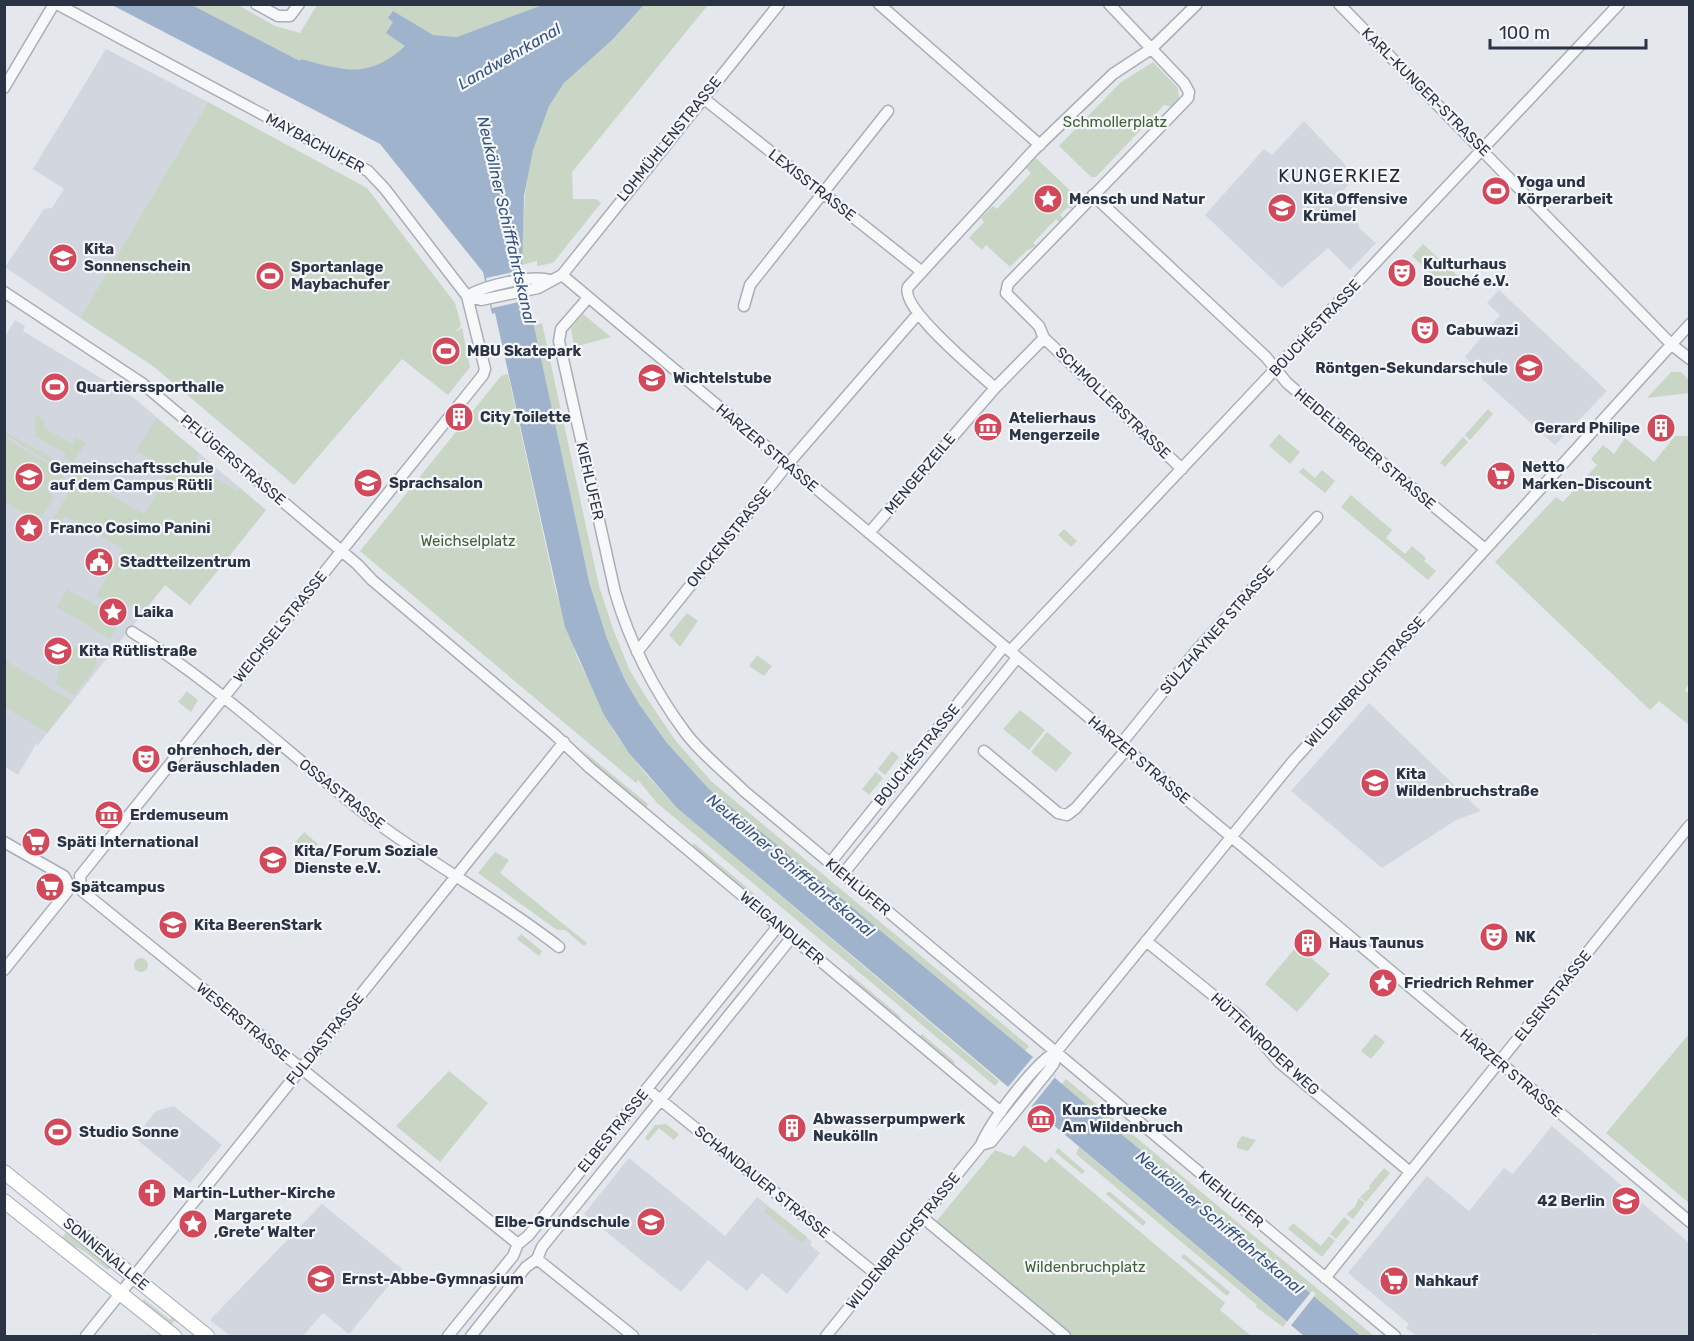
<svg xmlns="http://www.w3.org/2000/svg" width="1694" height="1341" font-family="Rubik,sans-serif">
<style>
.built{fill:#d2d6de}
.green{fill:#c9d6c5}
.water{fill:#9fb4cc}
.pier{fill:#e4e7ec}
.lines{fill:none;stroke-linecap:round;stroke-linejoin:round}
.minor-casing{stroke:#a9aeb7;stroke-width:13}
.major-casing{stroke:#a3abb8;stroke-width:16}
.minor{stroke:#f7f8fa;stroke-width:10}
.major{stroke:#fff;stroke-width:14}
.labels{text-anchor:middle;stroke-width:4.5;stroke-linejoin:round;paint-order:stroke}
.street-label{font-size:15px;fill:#2b3445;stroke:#f4f6f9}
.park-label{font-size:15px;fill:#3f6138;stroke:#f4f6f9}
.poi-label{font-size:15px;font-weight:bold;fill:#2b3445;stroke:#f4f6f9;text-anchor:start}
.water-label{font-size:16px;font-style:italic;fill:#34527a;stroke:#f4f6f9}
.quarter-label{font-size:18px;letter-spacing:1.5px;fill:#1d2536;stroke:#f4f6f9}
</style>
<rect width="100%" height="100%" fill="#e4e7ec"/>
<path class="built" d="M106,49l102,53 -128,216 -75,-51 39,-58 8,-1 12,-19 -31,-20z
M1304,121l52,55 -15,17 9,9 10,27 16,14 -26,27 -22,-22 -46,40 -77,-73 59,-66 8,6z
M1499,290l108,101 -52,54 -73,-66 -1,-6 -16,-16 35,-42 -13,-12z
M15,320l10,6 -2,5 111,67 132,112 -76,95 -25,-20 -127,160 -2,-1 -18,31 -13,-8 -1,-429z
M1369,703l112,108 -25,9 -74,48 -91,-77z
M174,1106l48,39 -32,38 -55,-45 21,-27z
M1552,1126l137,117v93h-90l-5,-3 -4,3h-173l-11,-8 3,-4 -61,-51 79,-97 42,35 35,-43 9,6z
M629,1158l96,78 32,-39 55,45 -2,3 10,8 -33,41 -25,-21 -15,18 -39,-31 -27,32 -97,-78z
M322,1204l80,65 -53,65 -26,-21 -20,23h-72l-21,-16z"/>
<path class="green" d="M192,5h46l37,21 25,7 17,-28h225l-85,32 -24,-2 -40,-14 13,25c-37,33 -61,26 -105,13l-1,2z
M644,5h64l-136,167 1,27h23l5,4 -48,60 -16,3v-5l-15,4c2,-61 1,-135 44,-184 24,-27 55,-48 78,-76z
M1153,62l25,26 1,11 -7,8 -8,-2 -68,72h-5l-32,-31 61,-63z
M208,102l159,86 88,115 6,22 -6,7 7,-4 8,39 -22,28 -46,-36 -108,126 -141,-119 -73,-48z
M1036,158l43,41 -8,10 -3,-2 -8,8 5,5 -4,4 -5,-5 -23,24 3,3 -10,5 -16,16 -24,-22 -4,5 -13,-12 15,-16 -3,-4 12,-12 4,3 34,-36 -5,-5z
M1423,244l37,34 -12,12 -36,-34z
M583,314l28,23 -37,10 -3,-19z
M542,323l57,263 14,43 17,42 18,29 27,40 36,41 318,265 -5,6 -315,-263 -42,-46 -28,-39 -14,-24 -18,-41 -14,-42 -60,-271z
M1671,372h10l8,8v13l-42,5z
M508,374l48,218 21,65 38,76 29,39 33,36 322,273 -4,5 -338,-283 -19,-23 -2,3 -276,-232 141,-175z
M1488,409l5,5 -23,26 -5,-5z
M35,414l11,7 -3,6 29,17 4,-7 10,6 -14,20 -8,-5 2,-4 -31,-18z
M156,418l43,35 -6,12 44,26 3,-3 26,22 -76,95 -25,-20 -23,28 -13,-7 -5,6 -28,-16 27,-47 -58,-33 -11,16 -6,-4 25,-43 -3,-3 7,-12 11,6 -2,5 58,33 26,-43 -34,-20z
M5,432l48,26 -3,5 -45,-29z
M1279,434l21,18 -10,12 -21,-18z
M1675,436h14l1,245 -5,9 4,4v31l-30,-24 -9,9 -155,-148 61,-65 7,5 34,-37 -6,-6 12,-14 11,9 11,-16 29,24z
M1463,437l5,5 -23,25 -5,-4z
M5,438l52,31 5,-8 8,4 -16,27 -8,-4 8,11 -17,23 -32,-20z
M1303,468l12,10 7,-8 13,11 -10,12 -26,-21z
M1351,495l41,35 -6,8 19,16 7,-8 14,12 -2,3 12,10 -8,9 -87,-73z
M1064,529l13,12 -6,6 -13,-12z
M67,590l54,28 -11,21 -53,-32z
M687,613l11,8 -18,26 -11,-12z
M77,645l19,11c3,14 -14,28 -22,39l-18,-11 4,-21z
M757,655l15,11 -8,10 -15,-10z
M5,660l67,41 -25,32 -42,-26z
M187,691l11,9 -7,12 -13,-10z
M1020,710l25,20 -16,20 -26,-21z
M1047,732l25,21 -16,19 -25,-20z
M581,749l67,55 -2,3 -51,-42z
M892,751l7,6 -14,18 -7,-6z
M876,772l7,6 -14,17 -7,-6z
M304,832l14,12 -12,13 -13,-12z
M694,843l70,59 -2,3 -15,-16 -2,2 -53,-45z
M495,852l14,8 -9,13 87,70 -3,3 -19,-16h-8l-79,-57z
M521,934l21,17 -3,5 -22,-17z
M1297,946l33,28 -33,38 -32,-28z
M134 965a7 7 0 1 1 14 0a7 7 0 1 1-14 0Z
M850,974l51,43 -2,3 -51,-43z
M922,1034l33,28 -2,3 -34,-28z
M1375,1034l10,8 -14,17 -10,-8z
M1689,1034l1,169h-1l-83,-70z
M449,1071l39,32 -48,59 -44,-36z
M1066,1079l308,257h-13l-299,-252z
M666,1124l13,10 -5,6 -15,-12 -11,13 -3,-3 10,-13z
M1242,1136l14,4 -8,11 -11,-3v-5z
M1024,1145l22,18 5,-6 174,146 -5,7 31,26h-181l-135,-113 60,-73 19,7z
M1079,1147l208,175 -4,5 -27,-20 1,-2 -181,-151z
M1058,1148l27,23 -3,3 -27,-22z
M1384,1168l6,5 -24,29 -6,-5 10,-9 -1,-2z
M1109,1191l37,31 -3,4 -37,-32z
M1359,1198l6,5 -12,16 -7,-5 9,-7z
M768,1206l39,31 -5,6 -38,-31z
M1344,1217l6,5 -14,17 -6,-5z
M1293,1223l28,23 8,-10 6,5 -13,16 -34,-28z
M68,1230l43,36 -3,4 -24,-19 -24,-11z
M1184,1254l46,38 -3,4 -46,-39z
M144,1299l26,21 3,-4 4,2 -7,8 -29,-24z"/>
<path class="water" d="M112,5h80l108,56 1,-2c44,12 68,20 104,-13l-19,-13 7,-11 -5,-4 5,-7 40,24 24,2 85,-32h102l-32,35 -48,43 -15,23 -16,44 -9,46 -2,75 68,314 17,54 18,41 14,24 28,39 42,46 347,287 -1,2 306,258h-57l-627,-528 -48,-55 -25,-38 -39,-88 -70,-314 -3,1 -9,-42 -103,-128z"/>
<path class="pier" d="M522,270l6,30 -36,8 -6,-30z
M1033,1057l23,19 -25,31 -24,-19z
M1312,1291l4,3 -27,34 -4,-4z"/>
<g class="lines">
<g class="minor-casing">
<path id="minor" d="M57,4l311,167 17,18 82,107 18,73 -2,6 -403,501 1,14 437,354
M256,4l22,12h12l9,-12
M879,4l161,141
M1109,4l75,79 5,9 -1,6 -180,186 -2,9 33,33 5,12 138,131
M1339,4l333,341 18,14
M4,88l50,-84
M703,98l218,173
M1093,195l173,162 21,26 198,166
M562,275l1128,947
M4,292l139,92 214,180 15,16 182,154 36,34 411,344
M467,296l14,4 57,-12 24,-13 217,-271
M467,296c19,-11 63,-21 84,-16
M588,298l-27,31 -2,12 56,251c15,51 38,97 70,140 16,22 40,40 59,59l651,545
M744,306l6,-21 138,-174
M995,388c-17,-16 -96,-80 -87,-101l125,-136 80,-77 38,-25 46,-45
M869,533l126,-145 49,-50
M132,632c85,52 158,123 236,184 61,47 130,83 191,131
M1010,651l609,-647
M637,652l150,-187 130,-150
M1120,745l76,-94 121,-134
M984,751l74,62 9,2 9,-7 50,-58
M4,842l60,34 5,9 -2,7 -63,78
M830,863l174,-217
M843,874l174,-216
M1146,941l94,76 39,45 131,110
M647,1089l229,185
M981,1145l10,-3 58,-72 5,-7 2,-11
M922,1217l143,119
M537,1259l96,77
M1325,1278l365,-453
M86,1336l478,-594
M448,1336l65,-80 5,-12 10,-8 251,-311
M471,1336l55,-69 11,-8 5,-12 250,-310
M826,1336l155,-191c8,-21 56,-85 75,-93l238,-292 396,-436"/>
</g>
<g class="major-casing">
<path id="major" d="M4,1172l203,164
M4,1201l170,135"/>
</g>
<use href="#minor" class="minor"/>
<use href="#major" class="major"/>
</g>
<defs>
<g id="stadium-disc" transform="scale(1.5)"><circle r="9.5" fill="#d1495b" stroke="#f4f6f9"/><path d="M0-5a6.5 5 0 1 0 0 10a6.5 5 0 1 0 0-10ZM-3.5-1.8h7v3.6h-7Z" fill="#fff"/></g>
<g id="sight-disc" transform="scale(1.5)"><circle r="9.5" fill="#d1495b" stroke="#f4f6f9"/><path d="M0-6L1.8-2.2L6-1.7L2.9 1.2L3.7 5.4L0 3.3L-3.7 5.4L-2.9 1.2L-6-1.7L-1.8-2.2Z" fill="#fff"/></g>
<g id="school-disc" transform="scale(1.5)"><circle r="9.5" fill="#d1495b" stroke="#f4f6f9"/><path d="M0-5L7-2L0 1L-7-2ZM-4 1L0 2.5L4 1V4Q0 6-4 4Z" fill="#fff"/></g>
<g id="theatre-disc" transform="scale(1.5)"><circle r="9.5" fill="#d1495b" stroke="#f4f6f9"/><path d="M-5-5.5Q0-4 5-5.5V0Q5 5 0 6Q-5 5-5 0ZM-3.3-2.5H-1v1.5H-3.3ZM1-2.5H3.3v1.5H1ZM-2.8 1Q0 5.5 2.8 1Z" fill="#fff"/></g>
<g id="building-disc" transform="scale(1.5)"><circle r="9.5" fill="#d1495b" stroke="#f4f6f9"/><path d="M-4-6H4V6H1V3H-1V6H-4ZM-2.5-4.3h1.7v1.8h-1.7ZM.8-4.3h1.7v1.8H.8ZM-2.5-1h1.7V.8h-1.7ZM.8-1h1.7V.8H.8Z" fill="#fff"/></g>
<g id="museum-disc" transform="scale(1.5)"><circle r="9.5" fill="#d1495b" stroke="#f4f6f9"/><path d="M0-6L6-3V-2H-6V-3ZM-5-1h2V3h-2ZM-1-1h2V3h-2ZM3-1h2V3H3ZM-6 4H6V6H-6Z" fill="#fff"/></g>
<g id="supermarket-disc" transform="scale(1.5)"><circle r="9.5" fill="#d1495b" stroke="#f4f6f9"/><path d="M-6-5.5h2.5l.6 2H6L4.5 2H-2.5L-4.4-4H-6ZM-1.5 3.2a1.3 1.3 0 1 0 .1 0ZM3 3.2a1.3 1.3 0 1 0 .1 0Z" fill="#fff"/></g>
<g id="university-disc" transform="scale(1.5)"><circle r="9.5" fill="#d1495b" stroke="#f4f6f9"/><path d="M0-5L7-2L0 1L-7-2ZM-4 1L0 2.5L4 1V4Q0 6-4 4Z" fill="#fff"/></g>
<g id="civic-disc" transform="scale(1.5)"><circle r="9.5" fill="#d1495b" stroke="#f4f6f9"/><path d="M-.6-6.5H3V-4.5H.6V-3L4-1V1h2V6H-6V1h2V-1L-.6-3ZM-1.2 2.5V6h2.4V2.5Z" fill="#fff"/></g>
<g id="church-disc" transform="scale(1.5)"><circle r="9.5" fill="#d1495b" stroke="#f4f6f9"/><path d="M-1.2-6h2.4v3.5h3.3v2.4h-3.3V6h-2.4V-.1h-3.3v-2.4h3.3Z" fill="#fff"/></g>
</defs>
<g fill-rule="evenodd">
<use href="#stadium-disc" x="1496" y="191"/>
<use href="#sight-disc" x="1048" y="199"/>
<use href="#school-disc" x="1282" y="208"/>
<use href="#school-disc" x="63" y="258"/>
<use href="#theatre-disc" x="1402" y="273"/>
<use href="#stadium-disc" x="270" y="276"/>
<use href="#theatre-disc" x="1425" y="330"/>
<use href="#stadium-disc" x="446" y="351"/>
<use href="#school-disc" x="1529" y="368"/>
<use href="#school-disc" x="652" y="378"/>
<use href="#stadium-disc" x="55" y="387"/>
<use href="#building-disc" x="459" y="417"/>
<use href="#museum-disc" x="988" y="427"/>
<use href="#building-disc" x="1661" y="428"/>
<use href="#supermarket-disc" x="1501" y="476"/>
<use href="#school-disc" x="29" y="477"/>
<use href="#university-disc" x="368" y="483"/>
<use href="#sight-disc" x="29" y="528"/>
<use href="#civic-disc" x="99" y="562"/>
<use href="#sight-disc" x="113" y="612"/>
<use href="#school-disc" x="58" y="651"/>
<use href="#theatre-disc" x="146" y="759"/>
<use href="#school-disc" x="1375" y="783"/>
<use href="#museum-disc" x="109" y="815"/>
<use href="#supermarket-disc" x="36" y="842"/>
<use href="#school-disc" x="273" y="860"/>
<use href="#supermarket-disc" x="50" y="887"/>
<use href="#school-disc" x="173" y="925"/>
<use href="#theatre-disc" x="1494" y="937"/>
<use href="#building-disc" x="1308" y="943"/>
<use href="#sight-disc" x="1383" y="983"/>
<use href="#museum-disc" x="1041" y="1119"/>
<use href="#building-disc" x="792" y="1128"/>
<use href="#stadium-disc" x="58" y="1132"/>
<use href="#church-disc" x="152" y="1193"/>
<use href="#university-disc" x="1626" y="1201"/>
<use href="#school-disc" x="651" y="1222"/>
<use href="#sight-disc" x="193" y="1224"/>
<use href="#school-disc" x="321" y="1279"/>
<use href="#supermarket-disc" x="1394" y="1281"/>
</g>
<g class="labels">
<g class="street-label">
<text transform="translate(1426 92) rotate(45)" y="5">KARL-KUNGER-STRASSE</text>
<text transform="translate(669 139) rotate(-51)" y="5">LOHMÜHLENSTRASSE</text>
<text transform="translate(315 143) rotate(28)" y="5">MAYBACHUFER</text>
<text transform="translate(812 185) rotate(38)" y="5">LEXISSTRASSE</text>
<text transform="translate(1315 328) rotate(-47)" y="5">BOUCHÉSTRASSE</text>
<text transform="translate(1113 403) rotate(44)" y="5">SCHMOLLERSTRASSE</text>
<text transform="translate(767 448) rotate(40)" y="5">HARZER STRASSE</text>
<text transform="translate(1365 449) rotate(40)" y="5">HEIDELBERGER STRASSE</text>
<text transform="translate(233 460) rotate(40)" y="5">PFLÜGERSTRASSE</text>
<text transform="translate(920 474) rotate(-50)" y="5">MENGERZEILE</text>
<text transform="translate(590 481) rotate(77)" y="5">KIEHLUFER</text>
<text transform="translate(729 537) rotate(-51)" y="5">ONCKENSTRASSE</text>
<text transform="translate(280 627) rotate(-51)" y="5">WEICHSELSTRASSE</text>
<text transform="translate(1217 630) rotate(-49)" y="5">SÜLZHAYNER STRASSE</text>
<text transform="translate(1365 682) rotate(-48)" y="5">WILDENBRUCHSTRASSE</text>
<text transform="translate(917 755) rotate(-51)" y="5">BOUCHÉSTRASSE</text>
<text transform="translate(1139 760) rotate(40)" y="5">HARZER STRASSE</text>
<text transform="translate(342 794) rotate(38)" y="5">OSSASTRASSE</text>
<text transform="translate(858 887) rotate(40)" y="5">KIEHLUFER</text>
<text transform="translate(782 928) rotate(40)" y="5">WEIGANDUFER</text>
<text transform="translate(1553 996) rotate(-51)" y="5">ELSENSTRASSE</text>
<text transform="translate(243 1022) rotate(39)" y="5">WESERSTRASSE</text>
<text transform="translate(325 1039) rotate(-51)" y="5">FULDASTRASSE</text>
<text transform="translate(1265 1044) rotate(43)" y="5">HÜTTENRODER WEG</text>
<text transform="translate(1511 1073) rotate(40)" y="5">HARZER STRASSE</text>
<text transform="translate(613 1131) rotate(-51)" y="5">ELBESTRASSE</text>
<text transform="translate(762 1182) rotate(39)" y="5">SCHANDAUER STRASSE</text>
<text transform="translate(1231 1199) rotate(40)" y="5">KIEHLUFER</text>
<text transform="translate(903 1241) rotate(-51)" y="5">WILDENBRUCHSTRASSE</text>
<text transform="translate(106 1254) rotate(39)" y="5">SONNENALLEE</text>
</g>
<g class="park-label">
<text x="1115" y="127">Schmollerplatz</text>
<text x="468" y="546">Weichselplatz</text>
<text x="1085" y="1272">Wildenbruchplatz</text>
</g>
<g class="poi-label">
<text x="1517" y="187">Yoga und<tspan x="1517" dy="17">Körperarbeit</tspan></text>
<text x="1069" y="204">Mensch und Natur</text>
<text x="1303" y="204">Kita Offensive<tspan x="1303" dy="17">Krümel</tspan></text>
<text x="84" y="254">Kita<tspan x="84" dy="17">Sonnenschein</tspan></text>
<text x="1423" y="269">Kulturhaus<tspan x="1423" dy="17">Bouché e.V.</tspan></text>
<text x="291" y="272">Sportanlage<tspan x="291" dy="17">Maybachufer</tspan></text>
<text x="1446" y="335">Cabuwazi</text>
<text x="467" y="356">MBU Skatepark</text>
<text x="1508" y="373" text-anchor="end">Röntgen-Sekundarschule</text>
<text x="673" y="383">Wichtelstube</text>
<text x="76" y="392">Quartierssporthalle</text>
<text x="480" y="422">City Toilette</text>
<text x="1009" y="423">Atelierhaus<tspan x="1009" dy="17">Mengerzeile</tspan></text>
<text x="1640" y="433" text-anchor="end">Gerard Philipe</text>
<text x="1522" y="472">Netto<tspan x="1522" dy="17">Marken-Discount</tspan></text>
<text x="50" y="473">Gemeinschaftsschule<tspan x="50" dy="17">auf dem Campus Rütli</tspan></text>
<text x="389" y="488">Sprachsalon</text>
<text x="50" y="533">Franco Cosimo Panini</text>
<text x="120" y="567">Stadtteilzentrum</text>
<text x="134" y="617">Laika</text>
<text x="79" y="656">Kita Rütlistraße</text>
<text x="167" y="755">ohrenhoch, der<tspan x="167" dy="17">Geräuschladen</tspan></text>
<text x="1396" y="779">Kita<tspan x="1396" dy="17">Wildenbruchstraße</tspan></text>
<text x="130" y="820">Erdemuseum</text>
<text x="57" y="847">Späti International</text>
<text x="294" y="856">Kita/Forum Soziale<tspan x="294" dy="17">Dienste e.V.</tspan></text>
<text x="71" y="892">Spätcampus</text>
<text x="194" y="930">Kita BeerenStark</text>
<text x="1515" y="942">NK</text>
<text x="1329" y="948">Haus Taunus</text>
<text x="1404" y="988">Friedrich Rehmer</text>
<text x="1062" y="1115">Kunstbruecke<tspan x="1062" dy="17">Am Wildenbruch</tspan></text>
<text x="813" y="1124">Abwasserpumpwerk<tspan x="813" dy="17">Neukölln</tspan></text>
<text x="79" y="1137">Studio Sonne</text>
<text x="173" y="1198">Martin-Luther-Kirche</text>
<text x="1605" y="1206" text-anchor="end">42 Berlin</text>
<text x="214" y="1220">Margarete<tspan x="214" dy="17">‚Grete‘ Walter</tspan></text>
<text x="630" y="1227" text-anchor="end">Elbe-Grundschule</text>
<text x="342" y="1284">Ernst-Abbe-Gymnasium</text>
<text x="1415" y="1286">Nahkauf</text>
</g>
<g class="water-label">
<text transform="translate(509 56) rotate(-30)" y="6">Landwehrkanal</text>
<text transform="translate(507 220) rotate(77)" y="6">Neuköllner Schifffahrtskanal</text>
<text transform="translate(791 865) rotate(40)" y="6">Neuköllner Schifffahrtskanal</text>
<text transform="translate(1220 1222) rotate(40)" y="6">Neuköllner Schifffahrtskanal</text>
</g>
<g class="quarter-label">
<text x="1340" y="182">KUNGERKIEZ</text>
</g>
</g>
<rect width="1694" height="1341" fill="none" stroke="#2b3445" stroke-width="12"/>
<path d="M1490 39v9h156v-9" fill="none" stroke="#2b3445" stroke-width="3"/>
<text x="1499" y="39" font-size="18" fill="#2b3445" stroke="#f4f6f9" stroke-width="4.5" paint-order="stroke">100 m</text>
</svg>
